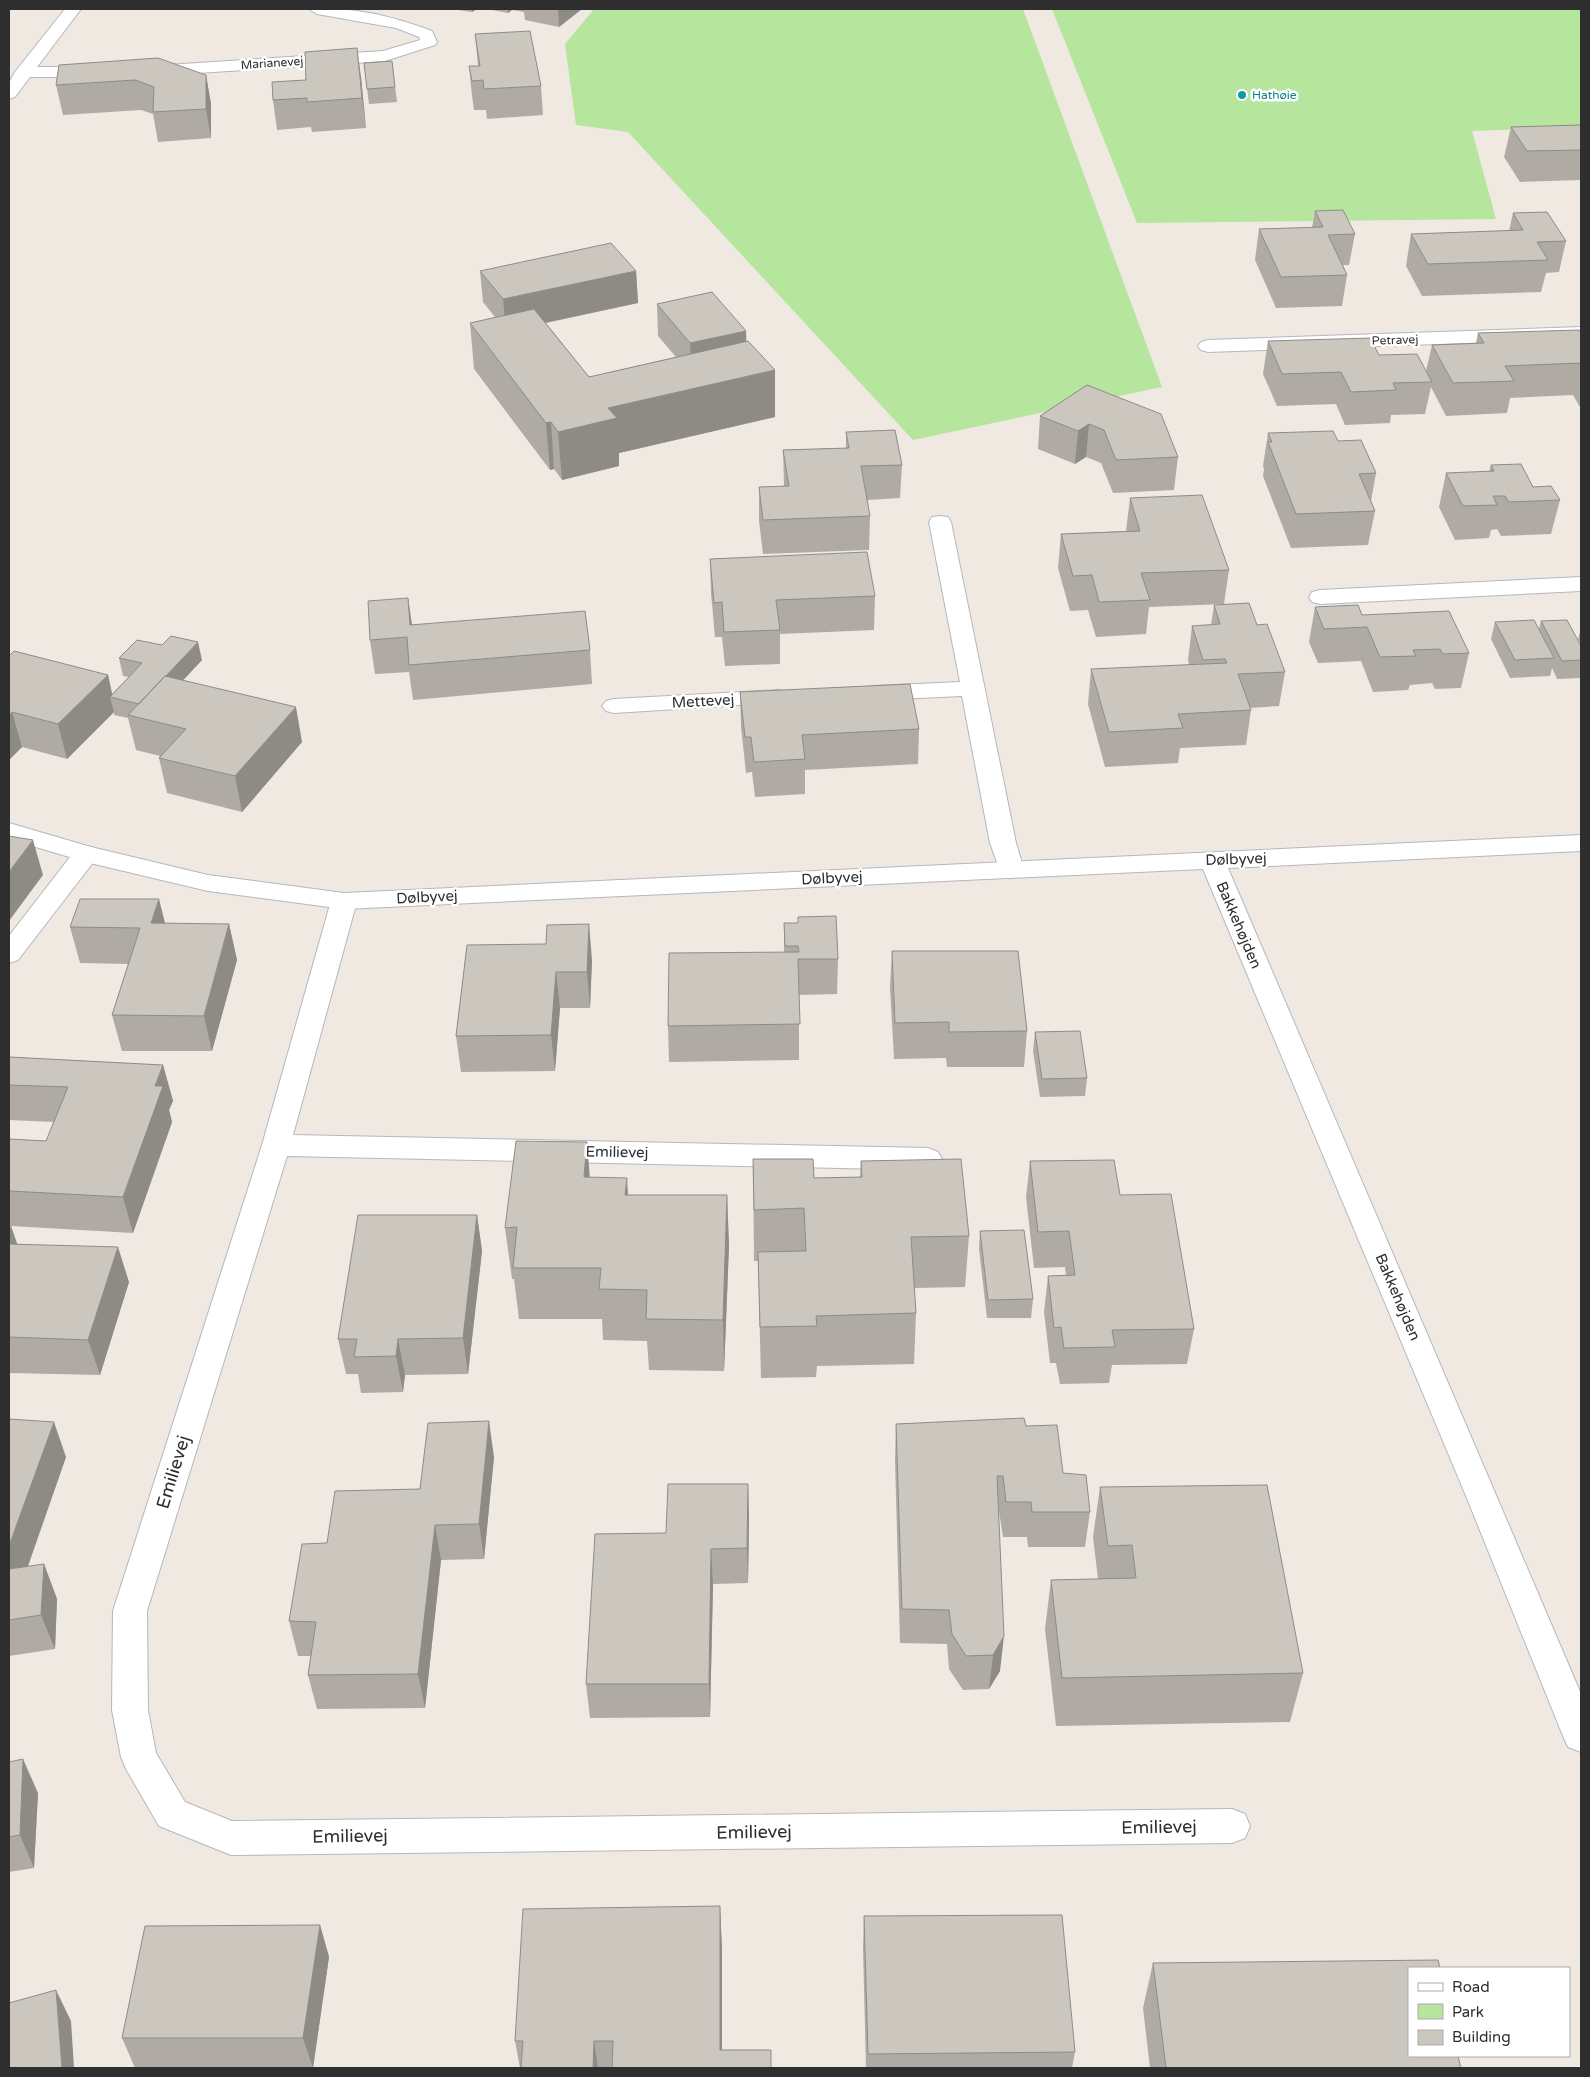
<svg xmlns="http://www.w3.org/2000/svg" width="1590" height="2077" font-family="'Varela Round',sans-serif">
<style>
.green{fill:#b6e59e}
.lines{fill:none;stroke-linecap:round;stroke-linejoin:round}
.street-casing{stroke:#b4b7c1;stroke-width:2}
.secondary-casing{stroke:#b4b7c1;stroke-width:2}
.street{fill:#fff;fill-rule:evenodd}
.secondary{fill:#fff;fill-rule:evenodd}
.wall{fill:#afaba4}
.shaded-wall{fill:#8e8b86}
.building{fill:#cbc7bf;stroke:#8e8b86}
.culture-dot{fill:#0f9aa8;stroke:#fff;stroke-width:2}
.labels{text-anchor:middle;stroke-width:5;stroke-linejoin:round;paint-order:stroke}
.far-street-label{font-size:12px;fill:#2e2e2e;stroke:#fff}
.far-culture-label{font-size:12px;fill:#0d838f;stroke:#fff;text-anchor:start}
.street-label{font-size:15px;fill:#2e2e2e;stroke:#fff}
.near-street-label{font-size:18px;fill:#2e2e2e;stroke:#fff}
</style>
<rect width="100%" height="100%" fill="#efe9e1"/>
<path class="green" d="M594,9h429l139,378 -249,53 -285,-308 -52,-7 -11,-81z
M1052,9h529v118l-109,4 24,88 -359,4z"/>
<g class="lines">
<g class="street-casing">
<path id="street" d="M65,9h16l-44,58h59l8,5 -8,5h-66l-15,20 -6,2v-16l6,-11z
M309,9c41,-3 84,7 123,22l5,11 -2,3 -50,16 -234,15 -8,-5 8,-5 232,-15 37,-11 -1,-3 -23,-9 -79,-14z
M1581,327v12l-373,13 -7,-2 -3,-4 3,-4 7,-2z
M940,516l8,1 3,5 65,321 8,27 -4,6 -9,2 -9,-2 -12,-33 -28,-147 -88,4 -8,-2 -4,-5 4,-5 8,-2 86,-4 -31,-160 3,-5z
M1581,577v14l-261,13 -8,-2 -3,-5 3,-5 8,-2z
M779,690l8,2 4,5 -4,5 -173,11 -8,-2 -4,-5 4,-5 8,-2z
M86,846l9,2 4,6 -4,6 -77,100 -9,3v-27l68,-88z
M344,893l9,2 4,6 -64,234 635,13 10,4 4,7 -4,7 -10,4 -641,-14 -140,455 1,99 8,43 29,49 47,19 1000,-12 13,5 5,12 -5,12 -13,5 -1001,12 -72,-29 -33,-57 -5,-12 -9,-47 1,-99 149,-466 69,-244 4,-6z"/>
</g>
<g class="secondary-casing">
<path id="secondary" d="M9,823l82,24 117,28 136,18 1237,-58v16l-353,17 353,826v58l-13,-5 -5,-11 -97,-240 -263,-627 -859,40 -136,-18 -122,-29 -77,-23z"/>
</g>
<use href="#street" class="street"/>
<use href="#secondary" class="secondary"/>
</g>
<path class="wall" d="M451,9h26l-5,3z
M486,9h96l-23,18 -34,-7 -1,-8 -12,-2 -4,3z
M475,34l66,52 2,29 -56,4 -1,-9h-12l-2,-14 -3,-30h9z
M392,61l5,41 -28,2 -5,-41z
M206,75l5,29v34l-53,4 -5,-28 -12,-4 -78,5 -7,-30z
M361,77l5,51 -54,4 -1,-5 -34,3 -4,-30z
M1581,125v55l-61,2 -16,-25 7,-30z
M1315,211l40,23 -6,31h-6l4,10 -5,31 -66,2 -21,-48 4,-31 53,-1z
M1513,213l53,28 -7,31 -13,1 -5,19 -119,4 -16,-30 5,-32 98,-3z
M480,271h156l2,32 -92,20 43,54 87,-20 -18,-21 -1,-32 90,38 28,75 -156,36v13l-57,14 -8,-11 -4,1 -76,-101 -4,-46 25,-6 -12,-15z
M1478,333h103v76l-8,-14 -63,3 -3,15 -61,3 -15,-29 -6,27 -34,1 -1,8 -45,2 -9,-21 -59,2 -14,-32 5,-33 111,14 47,16 6,-26 44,-2z
M1087,385l91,72 -4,33 -61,3 -12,-30 -15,-6 -11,7 -37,-15 2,-33z
M846,432l56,33 -2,33 -33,2 3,16 -1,34 -106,4 -4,-33v-34l25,-1 -1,-36 63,-2z
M1268,433l70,8 38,32 -5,28 4,10 -7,34 -77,3 -28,-72 1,-7 -1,-3z
M1491,465l69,35 -9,34 -50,2 -4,-7 -6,1 -2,8 -34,2 -16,-33 7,-34 43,-1z
M1130,498l99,72 -5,34 -75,3 -3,27 -50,3 -8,-27 -18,1 -12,-43 3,-34 65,-3z
M710,559l165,37 -1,34 -94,4v30l-55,2 -3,-29h-7l-4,-44z
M408,598l4,27 178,25 2,34 -179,16 -4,-28 -34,2 -5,-34z
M1214,605l43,20 28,47 -6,34 -29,2 1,2 -5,35 -66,3 -2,15 -73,4 -17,-63 3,-35 98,-4 -1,-5 4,-34 19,-1z
M1315,607l47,8 107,38 -8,35 -26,1 -3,-6 -22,2 -2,5 -35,2 -12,-31 -43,2 -9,-21z
M1541,621l40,25v32l-24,1 -5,-11 -2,8 -40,2 -19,-39 4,-17 44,7z
M1581,628v16l-3,-5z
M9,656l99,19 4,19 17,-17 -6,-1 -4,-18 83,2 -19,20 119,62 -60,70 -75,-19 -8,-35 1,-2 -24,-6 -8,-32 -14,-3v-3l-47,47 -45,-12 -13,13z
M740,692l179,37 -1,35 -113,6v24l-50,3 -3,-25 -6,1 -5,-46z
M798,917l40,42 -1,35 -38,1v65l-130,2 -1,-36 116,-74v-29h14z
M165,924h64l8,36 -25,91h-90l-10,-36 16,-51 -48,-1 -10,-36z
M467,945l125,15 -2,48h-30l-5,63 -94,1 -5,-36z
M892,951l135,80 -3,36h-77l-1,-9 -52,1 -4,-72z
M1035,1032l52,46 -2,18 -45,1 -7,-46z
M9,1057l154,8 10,36 -4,9 3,12 -39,111 -122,-7 6,18 112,38 -29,93 -91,-2v-234l37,2 8,-19 -45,-2z
M753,1159l61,19 46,-1 1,-16 108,75 -4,51 -51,1 2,25 -2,51 -97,2 -1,11 -55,1 -3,-117h-4z
M1030,1161l90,34 74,134 -7,35 -75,1 -3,18 -49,1 -4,-21h-6l-6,-51 4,-36 18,-1 -1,-8 -31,1 -8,-71z
M590,1177l38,18h99l2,51 -5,125 -75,-1 -2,-29 -44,-1 -1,-21h-83l-5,-40h-2l-7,-51z
M477,1215l5,36 -14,123 -63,1 -2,17 -42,1 -3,-19h-12l-8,-35z
M980,1231l53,68 -2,19h-44l-8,-69z
M9,1419l57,38 -39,110 17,-3 13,35 -2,50 -46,7z
M896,1424l130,2 37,47 27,39 -5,35h-57l-1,-10h-24l-4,-26 1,160 -11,18 -26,1 -14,-21 -2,-25 -47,-1 -5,-183z
M494,1457l-10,102 -43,1 -16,148 -108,1 -9,-34 3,-19h-13l-9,-35 38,-78 93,-54z
M748,1484l1,35 -1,64 -35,1 -3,133 -120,1 -4,-34 80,-151z
M1100,1487l203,186 -13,49 -234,4 -11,-97 6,-49 47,-1 -5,-42z
M9,1762l29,31 -4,75 -25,4z
M720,1906l2,45v99l49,18h-251l-5,-27z
M864,1916l211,136 -3,16h-206l-3,-120z
M320,1925l9,32 -16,111h-178l-13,-30z
M1153,1963l308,105h-311l-7,-60z"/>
<path class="shaded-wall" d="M471,9h6l-5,3z
M508,9h4v1l-4,3z
M558,9h24l-23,18z
M357,48l4,29 5,51 -4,-30z
M206,75l5,29v34l-5,-29z
M636,271l2,32 -132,28 -3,-32z
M746,331l1,32 -55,12 -2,-32z
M775,370v47l-156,36v13l-57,14 -4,-48 50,-24z
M551,422l3,47 -4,1 -4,-47z
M1089,424l-3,33 -11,7 3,-33z
M408,598l5,35 -3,-8z
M198,642l4,18 -56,60 -6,-16z
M108,675l5,23 -3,-1 4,15 -47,47 -9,-35z
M296,707l6,35 -60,70 -7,-36z
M12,712l10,35 -13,13v-44z
M33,840l10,35 -34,46v-49z
M159,899l9,36 -17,-12z
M229,924l8,36 -25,91 -8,-35z
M589,924l3,36 -2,48 -3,-36z
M556,972l4,36 -5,63 -4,-36z
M163,1065l10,36 -4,9 3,12 -39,111 -10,-36 32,-111z
M587,1142l4,51 -7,-16z
M627,1178l3,51 -5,-34z
M727,1195l2,51 -5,125 -1,-51z
M477,1215l5,36 -14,123 -5,-36z
M11,1226l12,35 -14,-6v-23z
M118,1247l11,35 -29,93 -12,-35z
M398,1339l7,36 -2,17 -7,-36z
M489,1421l5,36 -10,102 -5,-35z
M54,1422l12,35 -48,138 -9,-23v-26z
M748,1484l1,35 -1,64 -1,-35z
M435,1525l6,35 -16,148 -7,-34z
M711,1549l2,35 -3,133 -1,-33z
M44,1564l13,35 -2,50 -14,-34z
M1004,1636l-4,35 -11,18 4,-34z
M23,1759l15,34 -4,75 -14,-33z
M720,1906l2,45v117l-2,-18z
M320,1925l9,32 -16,111 -10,-30z
M56,1990l15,31 3,47h-12z
M594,2041l4,27h-5z"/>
<path class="building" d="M530,31l11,55 -57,3 -1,-9 -11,1 -3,-15h11l-5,-32z
M357,48l5,50 -55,4v-4l-34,2 -1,-18 34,-2 -1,-28z
M158,58l48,17v34l-53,3 1,-25 -19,-7 -79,5 3,-20z
M392,61l3,26 -28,2 -3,-26z
M1581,125v25l-54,1 -16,-24z
M1343,210l12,24 -27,1 19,40 -66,2 -22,-48 64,-2 -8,-16z
M1547,212l19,29 -29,1 11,18 -120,4 -17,-30 112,-4 -10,-17z
M611,243l25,28 -133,28 -23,-28z
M712,292l34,39 -56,12 -33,-39z
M534,309l55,68 159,-36 27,29 -167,38 9,10 -59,14 -7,-10 -5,1 -76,-100z
M1579,330l2,3v30l-76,3 9,15 -61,2 -21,-38 52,-2 -6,-10z
M1370,338l9,17 38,-1 15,28 -39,1 3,7 -45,2 -10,-20 -59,2 -14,-33z
M1087,385l74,29 17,43 -62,3 -12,-30 -15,-6 -11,7 -38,-15z
M895,430l7,35 -41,1 9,50 -107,4 -4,-33 30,-1 -6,-36 66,-2 -3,-16z
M1333,431l5,10 23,-1 15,33 -17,1 16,37 -79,3 -28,-72h4l-4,-9z
M1521,464l12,23 18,-1 9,14 -51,2 -4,-6h-12l4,9 -34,1 -17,-33 48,-2 -3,-6z
M1202,495l27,75 -88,3 9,27 -51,2 -7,-27 -19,1 -12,-42 79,-3 -10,-33z
M867,552l8,44 -99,4 4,30 -56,2 -2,-30 -8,1 -4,-44z
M408,598l2,27 175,-14 5,39 -181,15 -2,-28 -37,3 -2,-39z
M1249,603l8,22 10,-1 18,48 -47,2 13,36 -73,4 5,14 -74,4 -18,-63 136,-6 -2,-4 -22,1 -11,-34 28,-2 -6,-19z
M1358,605l4,10 87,-4 20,42 -26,1 -3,-5 -27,1 3,6 -36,1 -13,-30 -43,2 -9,-22z
M1534,620l20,38 -39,2 -20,-38z
M1567,620l14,26v14l-19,1 -21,-40z
M171,636l27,6 -32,34h-1l-26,28 -29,-7 32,-34 -23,-5 18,-18 25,5z
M14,651l94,24 -50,49 -46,-12 -3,4v-60z
M165,676l131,31 -61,69 -76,-18 27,-29 -58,-14z
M910,684l9,45 -117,6 3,24 -51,3 -3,-25h-6l-5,-45z
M9,836l24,4 -24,32z
M80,899h79l-8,24 78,1 -25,92 -92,-1 28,-87 -70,-1z
M836,916l2,43h-40l2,65 -132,2 1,-73 130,-1 -1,-6h-13l-1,-23h14v-6z
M589,924l-2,48h-31l-5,63 -95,1 11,-91 79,-1 1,-19z
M892,951h126l9,80 -78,1v-10l-54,1z
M1080,1031l7,47 -45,1 -7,-47z
M9,1057l154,8 -8,21h8l-40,111 -114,-6v-52l37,2 22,-54 -59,-2z
M516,1141l71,1 -3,35 43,1 -2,17h102l-4,125 -77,-1 1,-29 -48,-1 2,-21h-88l4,-41 -12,1z
M753,1159h60l1,19 48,-1 -1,-16 100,-2 8,77 -58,1 5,76 -100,3 1,10 -57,1 -2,-75 48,-1 -2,-43 -50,2z
M1114,1160l6,35 51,-1 23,135 -82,1 3,17 -51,1 -3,-21 -7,1 -6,-52 27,-1 -6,-44 -31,1 -8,-71z
M358,1215h119l-14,123 -65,1 -2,17 -42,1 3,-18h-19z
M1024,1230l9,69 -45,1 -8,-69z
M9,1244l109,3 -30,93 -79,-3z
M1024,1418l2,8 31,-1 6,48 23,2 4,37h-58l-1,-10h-25l-3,-26h-6l7,160 -11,19 -27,1 -14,-22 -3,-24 -47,-1 -6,-185z
M9,1419l45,3 -45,124z
M489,1421l-10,103 -44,1 -17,149 -110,1 8,-53 -27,-1 13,-77 25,-1 8,-52 85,-2 8,-66z
M668,1484h80l-1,64 -36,1 -2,135h-123l9,-150 71,-1z
M1267,1485l36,188 -241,5 -11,-98 85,-2 -4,-33 -24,1 -8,-59z
M44,1564l-3,51 -32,5v-51z
M23,1759l-3,76 -11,2v-75z
M720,1906v144h51v18h-159l1,-27h-19l-1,27h-72l2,-27h-8l8,-132z
M1062,1915l13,137 -207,2 -4,-138z
M320,1925l-17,113h-181l23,-112z
M1438,1960l2,8h-31v88h49l3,12h-295l-13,-105z
M56,1990l6,78h-53v-65z"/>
<circle class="culture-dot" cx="1242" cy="95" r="5"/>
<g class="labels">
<g class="far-street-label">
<text transform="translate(272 63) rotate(-4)" y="4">Marianevej</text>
<text transform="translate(1395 340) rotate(-2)" y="4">Petravej</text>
</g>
<g class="far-culture-label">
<text x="1252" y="99">Hathøie</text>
</g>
<g class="street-label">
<text transform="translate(703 701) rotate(-3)" y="5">Mettevej</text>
<text transform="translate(1236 859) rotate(-2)" y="5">Dølbyvej</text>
<text transform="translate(832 878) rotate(-3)" y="5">Dølbyvej</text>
<text transform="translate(427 897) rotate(-3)" y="5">Dølbyvej</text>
<text transform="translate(1239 925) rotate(67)" y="5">Bakkehøjden</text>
<text transform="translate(617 1152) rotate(1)" y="5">Emilievej</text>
<text transform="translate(1398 1297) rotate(67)" y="5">Bakkehøjden</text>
</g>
<g class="near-street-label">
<text transform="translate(173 1472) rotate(-73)" y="6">Emilievej</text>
<text transform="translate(1159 1827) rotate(-1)" y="6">Emilievej</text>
<text transform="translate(754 1832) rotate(-1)" y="6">Emilievej</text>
<text transform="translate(350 1836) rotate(-1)" y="6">Emilievej</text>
</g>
</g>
<rect width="1590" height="2077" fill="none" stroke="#2e2e2e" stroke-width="20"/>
<rect x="1408" y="1967" width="162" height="90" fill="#ffffff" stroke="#ababab"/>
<rect x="1418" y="1983" width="25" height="8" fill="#ffffff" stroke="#ababab"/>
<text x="1452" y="1992" font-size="15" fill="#2e2e2e">Road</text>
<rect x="1418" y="2004" width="25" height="15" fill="#b6e59e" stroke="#ababab"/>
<text x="1452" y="2017" font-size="15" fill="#2e2e2e">Park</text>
<rect x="1418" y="2030" width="25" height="15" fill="#cbc7bf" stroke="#ababab"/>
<text x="1452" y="2042" font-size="15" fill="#2e2e2e">Building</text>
</svg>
